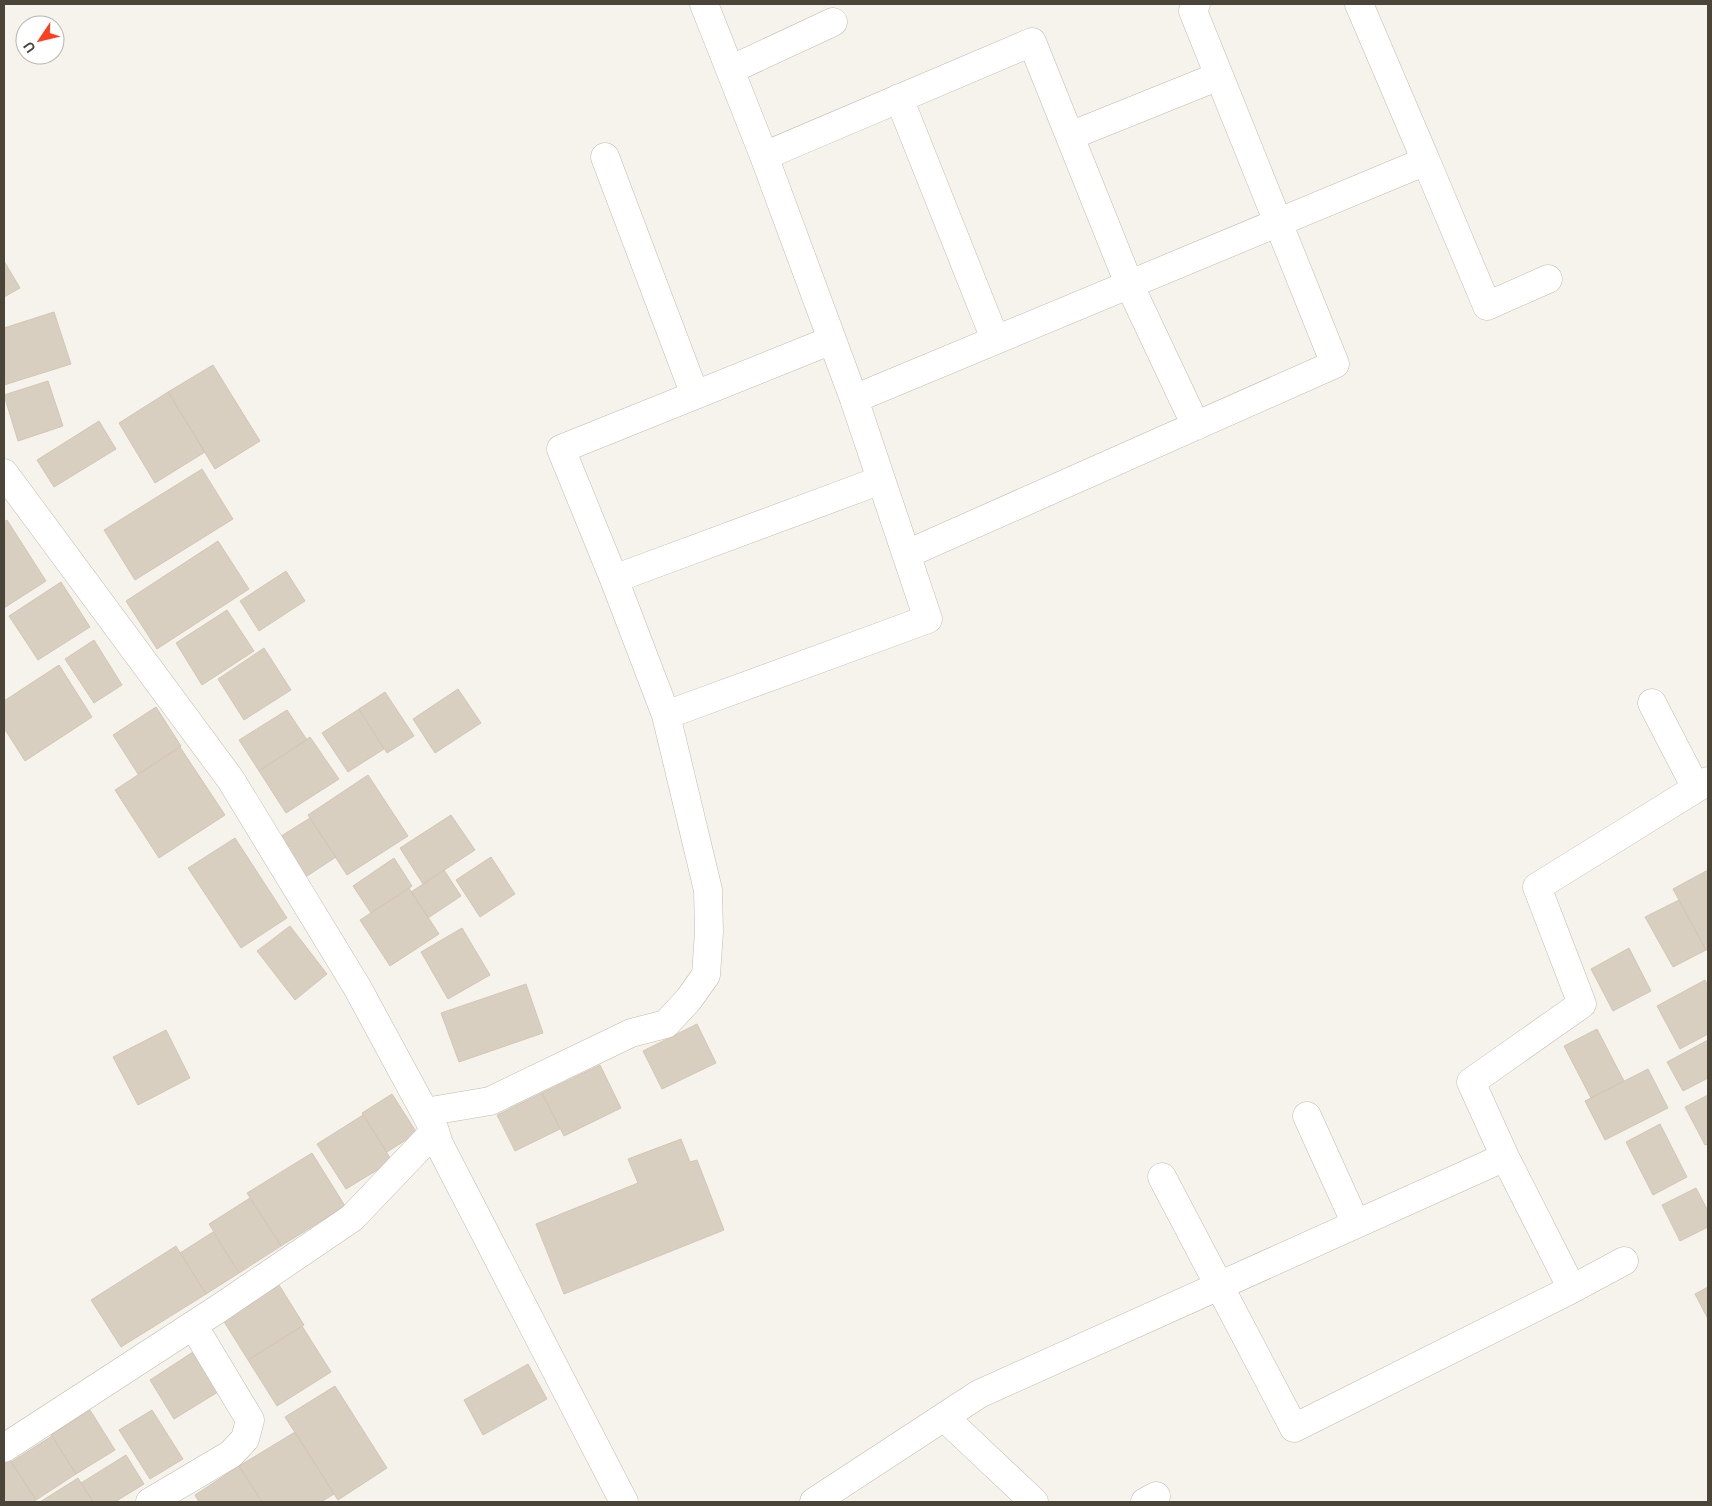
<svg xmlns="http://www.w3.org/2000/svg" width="1712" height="1506" font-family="Figtree,sans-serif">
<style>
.building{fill:#d8cfc1;stroke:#d3c7b4}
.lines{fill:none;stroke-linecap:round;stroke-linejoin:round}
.minor-casing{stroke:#c2bbae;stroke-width:29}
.minor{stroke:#fff;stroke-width:28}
</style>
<rect width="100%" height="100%" fill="#f6f3ec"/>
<path class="building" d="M4,261l16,27 -16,9z
M54,312l17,52 -67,21v-57z
M213,365l47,76 -45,28 -47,-77z
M48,381l15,45 -45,15 -14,-46z
M168,392l37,60 -50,31 -36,-60z
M99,421l17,28 -62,38 -17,-27z
M202,469l31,50 -98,61 -31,-50z
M7,520l39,61 -42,27v-86z
M218,541l31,48 -92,60 -31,-48z
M286,571l19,30 -46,30 -19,-30z
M61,582l29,45 -52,33 -29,-44z
M227,610l27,41 -52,34 -26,-42z
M94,640l28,45 -28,18 -29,-44z
M264,648l27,42 -47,30 -26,-41z
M59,665l33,52 -67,44 -21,-33v-27z
M458,689l23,34 -46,30 -22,-34z
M385,692l29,44 -27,17 -28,-44z
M156,707l25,39 -43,28 -25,-39z
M359,709l25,40 -36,23 -26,-39z
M287,710l20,30 -48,31 -20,-31z
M310,737l29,42 -53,34 -27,-42z
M180,747l45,68 -66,43 -44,-68z
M368,775l40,61 -61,39 -39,-60z
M451,815l24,35 -52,34 -23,-36z
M310,818l26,39 -32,21 -26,-40z
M235,838l52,80 -46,30 -53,-80z
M491,857l24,37 -35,23 -24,-37z
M394,858l18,28 -41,27 -18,-27z
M444,870l17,26 -33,22 -17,-26z
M1708,870v79l-2,1 -33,-61z
M409,888l30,46 -49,32 -30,-46z
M1679,900l27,50 -33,17 -28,-50z
M290,926l37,48 -32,26 -38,-49z
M462,928l28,47 -42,24 -27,-47z
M1629,948l22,43 -38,20 -22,-42z
M1705,980l3,6v48l-28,15 -23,-43z
M526,984l17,49 -84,29 -18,-49z
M697,1024l19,39 -54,26 -19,-38z
M1597,1029l27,52 -33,17 -27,-52z
M166,1030l24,48 -52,27 -25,-48z
M1708,1040v38l-25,13 -16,-29z
M600,1065l21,43 -57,28 -22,-43z
M1648,1069l20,39 -63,32 -20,-39z
M542,1093l18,36 -45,22 -18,-36z
M392,1094l25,39 -30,19 -25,-39z
M1708,1095v49l-3,1 -20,-38z
M363,1115l29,46 -46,28 -29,-45z
M1660,1124l27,53 -34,18 -27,-53z
M681,1139l9,23 7,-2 27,70 -160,64 -28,-70 102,-41 -10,-24z
M312,1153l33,53 -64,40 -34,-53z
M1696,1188l12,23v16l-28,14 -18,-36z
M250,1198l31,48 -42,27 -30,-49z
M213,1232l26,41 -33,21 -26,-41z
M176,1246l30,48 -85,53 -30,-47z
M279,1285l25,40 -56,35 -25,-40z
M1708,1287v32l-13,-25z
M302,1326l29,46 -54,34 -29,-46z
M193,1352l25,40 -44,27 -24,-39z
M528,1364l19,35 -64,36 -19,-35z
M335,1386l52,82 -49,32 -53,-83z
M90,1410l25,40 -39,24 -25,-39z
M152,1410l31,49 -33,20 -31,-49z
M295,1432l39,62 -13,8h-59l-23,-36z
M52,1436l24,38 -40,26 -25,-38z
M126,1455l18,29 -29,18h-22l-12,-19z
M10,1460l26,40 -5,2h-27v-38z
M239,1466l23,36h-63l-4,-7z
M78,1478l15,24h-53z"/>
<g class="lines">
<g class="minor-casing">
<path id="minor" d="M704,4l60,152 90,243
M1359,4l67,157
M730,70l103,-48
M899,98l96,241
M1070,136l149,-60
M764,156l268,-114 97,242 67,142
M605,157l90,238
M4,473l227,307 126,207 78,144 4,13 185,358
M907,554l428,-190 -142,-353 3,-7
M614,579l267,-99
M1652,703l44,85
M666,715l-52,-136 -53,-130 271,-109
M425,1112l65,-11 141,-68 35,-9 23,-25 17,-24 3,-43 -1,-42 -42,-175 262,-96 -74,-220 572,-238 61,145 61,-27
M1307,1116l49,108
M1505,1157l67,132
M1162,1177l132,251 278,-139 52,-28
M944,1417l90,85
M4,1448l214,-139 134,-91 83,-87
M150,1502l81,-48 14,-15 5,-19 -57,-95
M814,1502l165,-108 526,-237 -34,-75 111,-78 -45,-117 171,-106
M1145,1502l11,-6"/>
</g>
<use href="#minor" class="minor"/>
</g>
<rect width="1712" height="1506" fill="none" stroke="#4b4439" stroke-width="10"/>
<g transform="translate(40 40) rotate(235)"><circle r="24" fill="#ffffff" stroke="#b7b4b0"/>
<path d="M0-4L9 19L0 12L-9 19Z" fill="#fc3f1d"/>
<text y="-8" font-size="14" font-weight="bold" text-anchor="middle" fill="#4b4439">U</text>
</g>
</svg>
